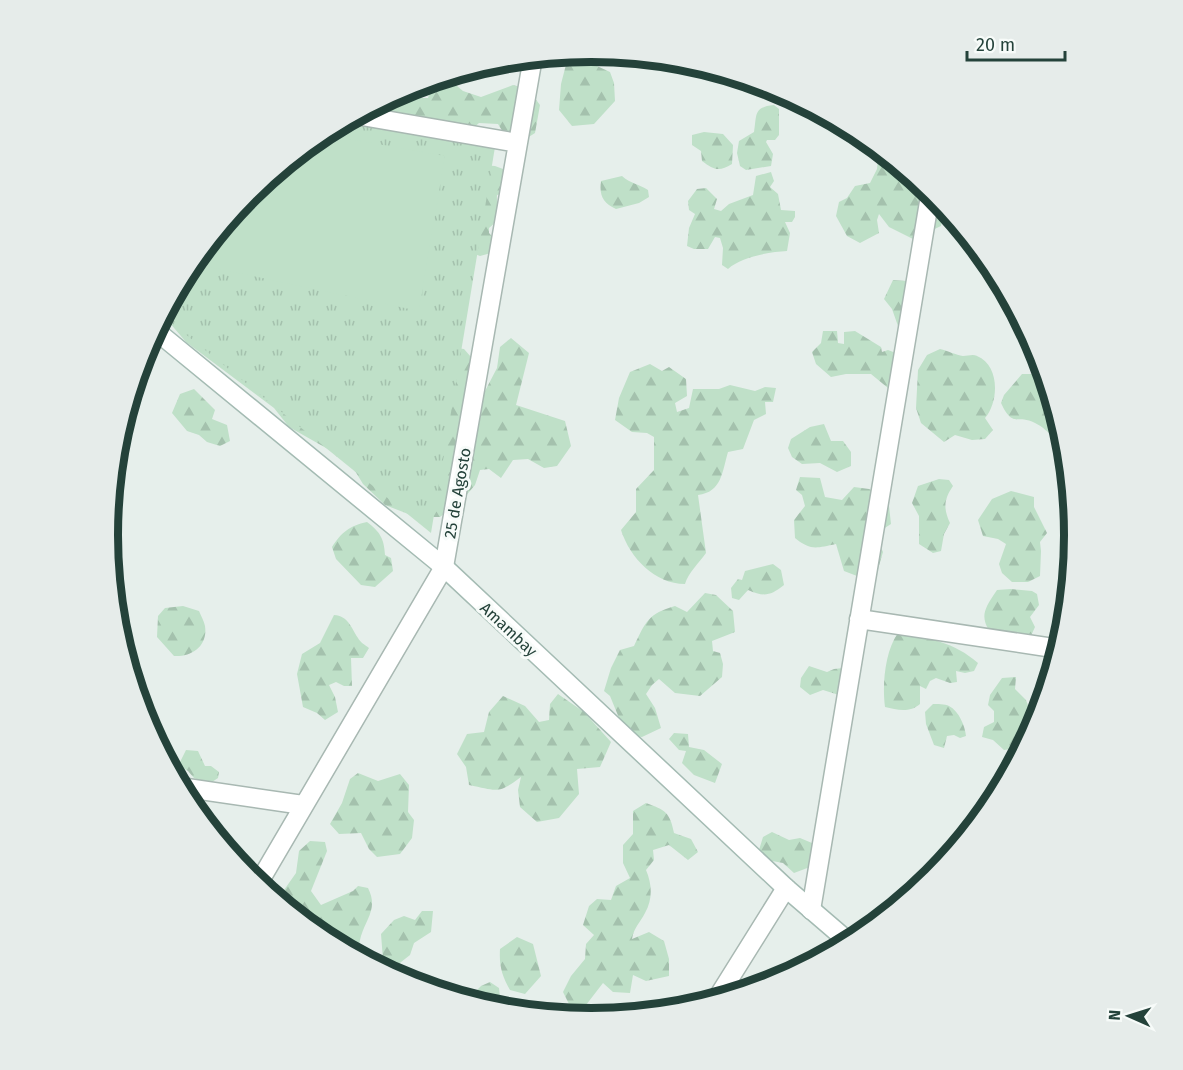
<svg xmlns="http://www.w3.org/2000/svg" width="1183" height="1070" font-family="'Fira Sans',sans-serif">
<style>
.forest{fill:url(#forest-firs)}
.park{fill:url(#park-tufts)}
.garden{fill:#bfe0c8}
.lines{fill:none;stroke-linecap:round;stroke-linejoin:round}
.street-casing{stroke:#a8b8b2;stroke-width:21}
.secondary-casing{stroke:#a4bbb3;stroke-width:21}
.street{stroke:#fff;stroke-width:18}
.secondary{stroke:#fff;stroke-width:18}
.labels{text-anchor:middle;stroke-width:6;stroke-linejoin:round;paint-order:stroke}
.street-label{font-size:16px;fill:#24423a;stroke:#f7fbf9}
.rim{fill:none;stroke:#24423a;stroke-width:8}
</style>
<defs>
<pattern id="forest-firs" width="22" height="20" patternUnits="userSpaceOnUse" patternTransform="scale(1.5)"><rect width="22" height="20" fill="#bfe0c8"/><path d="M5 1l3.5 6h-7zM16 11l3.5 6h-7z" fill="#a4c1ad"/></pattern>
<pattern id="park-tufts" width="24" height="20" patternUnits="userSpaceOnUse" patternTransform="scale(1.5)"><rect width="24" height="20" fill="#bfe0c8"/><path d="M3 7l-1-3M5 7V3M7 7l1-3M15 17l-1-3M17 17v-4M19 17l1-3" fill="none" stroke="#a4c1ad"/></pattern>
</defs>
<rect width="100%" height="100%" fill="#e6efeb"/>
<path class="forest" d="M592,51l36,4 -16,7 -9,-5 -6,9 13,6 4,11 1,18 -21,23 -22,2 -13,-16 2,-26 8,-31z
M445,76l18,15 18,6 32,-12 15,4 12,16 -5,28 -11,7 -18,-3 -8,-13 -19,-1 -8,7 -126,-10 59,-31 11,9h13l5,-15z
M774,105l5,4v26l-4,5h-8l-1,2 7,12 -2,12 -25,4 -6,-4 -3,-13 2,-12 15,-9c3,-17 -1,-25 20,-27z
M704,132l19,2 10,11 -1,19c-13,8 -18,6 -30,-3l-1,-10 -9,-6v-10z
M879,147l55,46 15,18 -6,4 -2,11 -28,13 -24,-12 -10,-13 -2,6 2,13 -19,10 -13,-7 -11,-20 3,-14 8,-4 8,-12 15,-3 7,-14z
M482,165l13,1 8,3 1,9 -3,16 -4,1c-1,14 6,23 -8,33v5l5,5 -3,15 -11,3 -8,-3z
M771,172l3,9 -4,6 8,7 3,16 14,1v6l-3,5h-7l5,11 -3,18c-18,1 -46,6 -59,18l-6,-4 1,-17 -3,-10 -5,-1 -7,12h-14l-7,-3 2,-18 6,-14 -6,-4 -1,-9 9,-12 9,-1 11,11 -3,10 7,2 8,-7 24,-9 3,-19z
M622,176c9,8 17,8 26,14l1,7 -10,6 -23,6c-13,-6 -17,-13 -15,-28z
M893,280l15,1 6,44 -16,1 -6,-17 -8,-10z
M163,315l301,34 21,24 -1,20 13,-25 3,-21 11,-9 18,15 -13,52 49,16 6,25 -14,20 -13,2 -16,-9 -15,1 -12,18 -12,-9 -9,1 -5,15 -11,13 -24,19h-24l-31,-12 -22,-21 -14,-23 -60,-34 -15,-19 -88,-66z
M823,331h14l1,12 6,1v-12l11,-1 26,16 1,5 6,-2 21,8 1,15 -22,15 -17,-14h-25l-15,3 -15,-13 -4,-12 9,-9z
M940,349c8,2 16,6 23,7 5,0 10,-2 14,0 23,9 22,46 8,62l8,12 -8,9 -13,1 -17,-5 -11,7 -23,-19 -5,-15 2,-38 9,-15z
M650,364l12,7 7,-4 17,12 1,17 -12,7 2,9 12,-4 4,-19h26l11,-4 25,6 10,-4 11,1 -3,14h-8l1,12 -12,6 -11,29 -15,3c-6,20 -6,40 -30,43l8,58c-7,10 -18,20 -21,31 -30,0 -55,-26 -64,-54l15,-18v-23l18,-19v-33l-7,-4 -15,-1 -17,-12 4,-22 11,-26z
M1022,374h24l19,63c-21,-2 -14,-6 -30,-14 -17,-9 -22,6 -34,-20l3,-8z
M194,389l21,21 -3,9 15,6 3,16 -10,5 -13,-4 -8,-7 -12,-4 -15,-18 8,-19z
M824,424l7,17h12l8,11v14l-14,6 -17,-9 -18,1 -10,-7 -4,-9 3,-9 19,-12z
M800,477l20,1 5,19 17,3 12,-13 15,2 19,8 3,27 -11,7 -2,10 5,11 -5,17 -21,7 -13,-5 -8,-27c-20,4 -25,7 -41,-6l-1,-18 11,-14 -3,-11 -6,-5z
M939,479l10,1 4,6c-9,13 -10,22 -3,37l-6,11 -3,17 -8,2 -14,-9v-28l-7,-13 6,-17z
M1011,491l23,6v10l13,26 -7,9 1,9 -1,25 -12,6h-16l-10,-9 -3,-9 7,-20 -8,-5 -15,-3 -5,-16 14,-21z
M367,522c13,10 17,16 18,33l6,3 2,13 -18,16 -14,-2 -25,-26 -4,-12c10,-15 17,-21 35,-25z
M773,564l8,6 3,15c-14,11 -20,12 -36,5l-9,10 -7,-2 -1,-10 7,-9 4,1 3,-9z
M1072,573l-4,36 -4,-6 3,-26z
M1011,589l21,2 5,3 2,11 -9,12 5,10 -5,11 -32,7c-17,-26 -19,-29 -1,-55z
M705,593l11,2 17,16 2,21 -23,9 1,10 7,2 3,11 -1,13 -22,19 -25,-3 -16,-14 -7,6 -6,9 9,14 6,20 -19,9 -16,-2 -16,-39 -6,-5 7,-23 9,-18 14,-4c12,-25 14,-32 41,-40l12,6z
M183,606l16,5c2,5 5,10 6,15 3,20 -13,31 -31,30l-17,-19 1,-21 7,-8z
M334,615c14,1 17,12 24,23 2,4 7,7 11,10l-6,10h-12l1,28h-8l-8,-4 -7,3 6,12 3,15 -13,8 -8,-7 -14,-6 -6,-33 5,-20 18,-11z
M118,632l10,5 1,16 -4,5z
M898,633c31,5 56,9 80,30l-4,8 -9,2 -9,-2 1,11 -7,1 -14,-5 -6,3 -4,8 -6,-3v18c-10,9 -23,6 -35,3 -3,-22 0,-56 13,-74z
M809,666l18,6 7,-3 9,-1 -4,27 -16,-5 -13,5 -10,-8 1,-9z
M1016,677l-1,12 11,11 6,16 -5,10 -9,3 -1,19 -13,2 -11,-10 -11,-3 2,-10 10,-5v-11l-6,-6 2,-10 12,-17z
M558,694l26,18 27,30 -11,25 -23,2 2,25 -20,24 -22,4 -17,-15 -2,-17 3,-13c-23,17 -23,14 -52,8l-3,-18 -9,-13 10,-20 17,-2 5,-20 14,-16 22,10 14,16 10,-2 1,-16z
M933,704c4,0 12,0 16,2 10,5 16,20 17,30l-6,2 -6,-3 -7,1 -3,12 -10,-3 -8,-21 -1,-12z
M674,733l14,1 1,13 15,3 18,14 -7,19 -21,-8 -12,-12 4,-12 -7,-1 -10,-11z
M186,750l12,1 7,15h6l8,6 -1,6 -9,6 -15,-6 -6,-7 -8,-5v-4z
M358,773l20,8 22,-7 9,11 -1,27 6,8 -2,18 -12,16 -23,3 -8,-8 -8,-16 -22,1 -9,-10 12,-21 8,-24z
M646,803c19,7 24,9 28,30l17,6 7,13 -10,8 -19,-15 -16,5 1,10 -8,10c6,14 7,29 -1,43 -5,10 -11,14 -13,26l17,-7 15,9 5,18v17l-23,5 -13,-6 -3,18 -17,-1 -10,-9 -17,22 -15,3 -8,-16 8,-16 14,-17 1,-15 8,-9 -11,-10 6,-19 8,-7 14,1 5,-14 14,-8 -7,-15v-18l10,-11v-23z
M772,832l17,8 11,-2 12,5 5,12 -7,12 -16,6 -11,-10 -16,-3 -8,-10 4,-13z
M310,841l15,1 2,9 -16,40 10,14 32,-14 5,-5 10,2c10,20 -1,29 -7,48 -2,6 -2,13 -3,20l-36,-19 -45,-37 19,-27 3,-22z
M422,911h11l-2,21 -17,11 -4,12 -14,11 -13,-6 -2,-26 13,-14 10,-4 11,4z
M517,937l16,7 8,32 -16,18 -15,-4c-8,-14 -11,-24 -10,-41z
M764,971l9,1 8,8 -34,11 6,-14z
M490,982l9,6 1,10 11,4 5,10 -31,-6 -2,-3h-6l-5,-8 9,-9z"/>
<path class="park" d="M347,120l148,27 -64,386 -268,-217 26,-50 61,-73 73,-61z"/>
<path class="garden" d="M321,134l124,22 -26,155 -228,-48 59,-70z"/>
<g class="lines">
<g class="street-casing">
<path id="street" d="M356,115l162,28
M859,619l201,30
M180,787l123,18
M258,884l186,-317 89,-510
M811,910l120,-720
M716,1000l70,-112"/>
</g>
<g class="secondary-casing">
<path id="secondary" d="M155,330l289,237 342,321 64,55"/>
</g>
<use href="#street" class="street"/>
<use href="#secondary" class="secondary"/>
</g>
<g class="labels">
<g class="street-label">
<text transform="translate(457 493) rotate(-80)" y="6">25 de Agosto</text>
<text transform="translate(509 629) rotate(43)" y="6">Amambay</text>
</g>
</g>
<path d="M0 0H1183V1070H0ZM118 535a473 473 0 1 1 946 0a473 473 0 1 1-946 0Z" fill="#e6ecea" fill-rule="evenodd"/>
<path class="rim" d="M118 535a473 473 0 1 1 946 0a473 473 0 1 1-946 0Z"/>
<g transform="translate(1129 1016) rotate(273)" stroke="#f7fbf9" stroke-width="4.5" paint-order="stroke">
<path d="M0-4.5L10 22L0 15L-10 22Z" fill="#24423a"/>
<text y="-9" font-size="16" font-weight="bold" text-anchor="middle" fill="#24423a">N</text>
</g>
<path d="M967 51v9h98v-9" fill="none" stroke="#24423a" stroke-width="3"/>
<text x="976" y="51" font-size="18" fill="#24423a" stroke="#f7fbf9" stroke-width="4.5" paint-order="stroke">20 m</text>
</svg>
